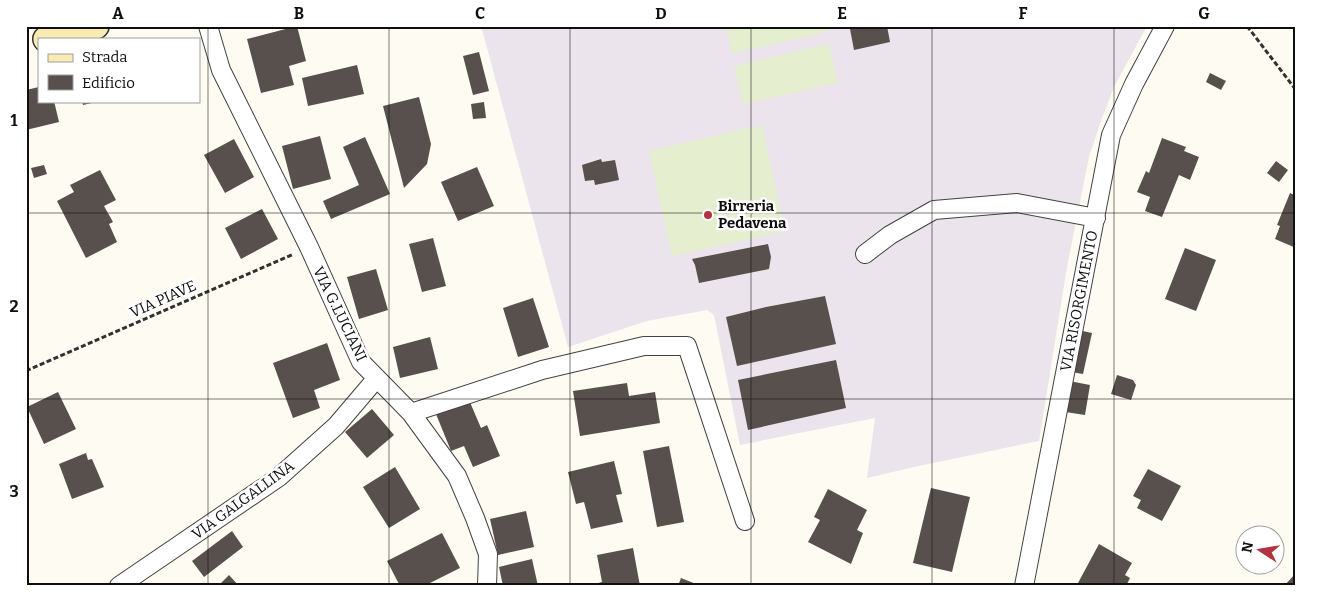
<svg xmlns="http://www.w3.org/2000/svg" width="1322" height="612" font-family="Bitter,serif">
<style>
.industrial{fill:#ebe4ec}
.pitch{fill:#e5eecf}
.building{fill:#57504c}
.lines{fill:none;stroke-linecap:round;stroke-linejoin:round}
.street-casing{stroke:#424242;stroke-width:20}
.secondary-casing{stroke:#313131;stroke-width:28}
.path{stroke:#313131;stroke-width:3;stroke-dasharray:5 2.5;stroke-linecap:butt}
.street{stroke:#fff;stroke-width:18}
.secondary{stroke:#f8ecb3;stroke-width:25}
.grid{fill:none;stroke:#0f0f0f;stroke-width:1;stroke-opacity:0.55}
.poi-dot{fill:#b33340;stroke:#fff;stroke-width:2}
.labels{text-anchor:middle;stroke-width:5;stroke-linejoin:round;paint-order:stroke}
.poi-label{font-size:15px;font-weight:bold;fill:#0f0f0f;stroke:#fff;text-anchor:start}
.street-label{font-size:15px;fill:#0f0f0f;stroke:#fff}
.neatline{fill:none;stroke:#0f0f0f;stroke-width:2}
.grid-label{font-size:16px;text-anchor:middle;font-weight:bold;fill:#0f0f0f}
</style>
<rect width="100%" height="100%" fill="#fefbf2"/>
<path class="industrial" d="M481,26h666l-33,61 -13,34 -12,36 -22,110 -28,174 -125,26 -47,11 8,-60 -135,27 -26,-130 -7,-5 -60,11 -79,26z"/>
<path class="pitch" d="M726,26h100l1,6 -95,21z
M829,44l9,39 -95,21 -9,-38z
M762,125l23,106 -113,25 -23,-105z"/>
<path class="building" d="M297,26l9,35 -17,5 5,19 -33,8 -14,-54z
M862,26h25l3,16 -36,8 -4,-21z
M479,52l10,39 -16,4 -10,-39z
M357,65l7,29 -56,12 -6,-28z
M1210,73l16,8 -5,9 -15,-8z
M39,87v14h15l5,21 -33,8v-40z
M419,97l12,47 -4,20 -23,24 -21,-82z
M82,101h14v1l-13,3z
M484,102l2,16 -13,1 -2,-15z
M320,136l11,43 -38,10 -11,-43z
M365,137l25,57 -59,25 -8,-18 36,-16 -16,-38z
M1162,138l24,9 -2,4 15,6 -9,23 -11,-5 -17,42 -17,-6 5,-14 -13,-5 9,-21 3,2z
M234,139l20,38 -29,16 -21,-38z
M601,159l1,3 13,-2 4,20 -24,5 -1,-5 -9,1 -3,-16z
M1276,161l12,9 -9,12 -12,-9z
M44,165l3,9 -13,4 -3,-10z
M477,167l17,39 -36,15 -17,-39z
M100,170l16,30 -12,6 9,16 -4,2 8,18 -31,16 -29,-57 17,-9 -4,-7z
M1290,193l6,3v52l-21,-9 5,-13 -3,-1z
M262,209l16,30 -37,20 -16,-31z
M433,238l13,48 -24,6 -13,-48z
M768,244l3,13 -2,12 -70,14 -4,-18 -3,-6z
M1185,248l31,12 -20,51 -31,-12z
M376,269l12,41 -29,9 -12,-42z
M825,296l11,48 -99,22 -11,-49 40,-10z
M533,298l16,49 -31,10 -15,-49z
M1073,329l19,4 -9,41 -18,-3z
M430,337l8,32 -38,9 -7,-31z
M327,343l13,37 -26,10 6,18 -27,10 -20,-55z
M836,360l10,48 -98,22 -10,-50z
M1117,375l16,5 3,5 -5,15 -20,-6z
M1064,380l26,5 -5,30 -26,-4z
M627,383l2,13 26,-4 5,31 -80,13 -7,-45z
M58,392l18,37 -32,15 -17,-37z
M469,400l12,28 6,-3 13,31 -27,11 -9,-21 -13,5 -15,-37z
M372,409l22,26 -27,23 -22,-26z
M669,446l15,76 -27,5 -14,-76z
M86,453l2,7 4,-1 12,28 -32,12 -13,-35z
M614,461l8,33 -6,1 7,27 -32,7 -7,-27 -8,2 -8,-32z
M395,467l25,42 -31,19 -26,-41z
M1148,469l33,17 -19,35 -25,-13 4,-8 -8,-4z
M931,488l39,9 -18,75 -39,-9z
M828,489l39,21 -10,20 6,3 -12,31 -43,-22 12,-22 -6,-3z
M526,511l8,36 -36,8 -8,-36z
M232,531l11,16 -39,30 -12,-16z
M442,533l18,35 -36,18h-24l-13,-25z
M1099,544l33,19 -7,12 5,3 -4,8h-44l-4,-3z
M633,548l7,38h-52l14,-4 -5,-27z
M532,559l6,27h-35l-4,-19z
M1296,573v13h-12z
M229,575l10,11h-21z
M681,578l20,8h-23z"/>
<g class="lines">
<g class="street-casing">
<path id="street" d="M208,26l13,44 88,177 52,115 50,51 46,63 18,42 13,36 -1,32
M865,254l25,-19 44,-25 83,-7 79,15
M411,413l131,-43 102,-24h43l58,175
M119,586l160,-109 57,-51 40,-47
M1024,586l87,-451 23,-51 31,-58"/>
</g>
<g class="secondary-casing">
<path id="secondary" d="M46,39l50,-13"/>
</g>
<path class="path" d="M1247,26l49,64
M26,371l268,-117"/>
<use href="#street" class="street"/>
<use href="#secondary" class="secondary"/>
</g>
<path class="grid" d="M208,26v560M389,26v560M570,26v560M751,26v560M932,26v560M1114,26v560M26,213h1270M26,399h1270"/>
<circle class="poi-dot" cx="708" cy="215" r="5"/>
<g class="labels">
<g class="poi-label">
<text x="718" y="211">Birreria<tspan x="718" dy="17">Pedavena</tspan></text>
</g>
<g class="street-label">
<text transform="translate(163 299) rotate(-24)" y="5">VIA PIAVE</text>
<text transform="translate(1079 301) rotate(-79)" y="5">VIA RISORGIMENTO</text>
<text transform="translate(340 314) rotate(64)" y="5">VIA G.LUCIANI</text>
<text transform="translate(243 500) rotate(-36)" y="5">VIA GALGALLINA</text>
</g>
</g>
<rect width="1322" height="612" fill="none" stroke="#ffffff" stroke-width="55"/>
<rect x="38" y="38" width="162" height="65" fill="#ffffff" stroke="#9f9f9f"/>
<rect x="48" y="54" width="25" height="8" fill="#f8ecb3" stroke="#9f9f9f"/>
<text x="82" y="62" font-size="15" fill="#0f0f0f">Strada</text>
<rect x="48" y="75" width="25" height="15" fill="#57504c" stroke="#9f9f9f"/>
<text x="82" y="88" font-size="15" fill="#0f0f0f">Edificio</text>
<g transform="translate(1260 550) rotate(282)"><circle r="24" fill="#ffffff" stroke="#9f9f9f"/>
<path d="M0-4L9 19L0 12L-9 19Z" fill="#b33340"/>
<text y="-8" font-size="14" font-weight="bold" text-anchor="middle" fill="#0f0f0f">N</text>
</g>
<rect x="28" y="28" width="1266" height="556" class="neatline"/>
<g class="grid-label">
<text x="118" y="19">A</text>
<text x="299" y="19">B</text>
<text x="480" y="19">C</text>
<text x="661" y="19">D</text>
<text x="842" y="19">E</text>
<text x="1023" y="19">F</text>
<text x="1204" y="19">G</text>
<text x="14" y="126">1</text>
<text x="14" y="312">2</text>
<text x="14" y="497">3</text>
</g>
</svg>
